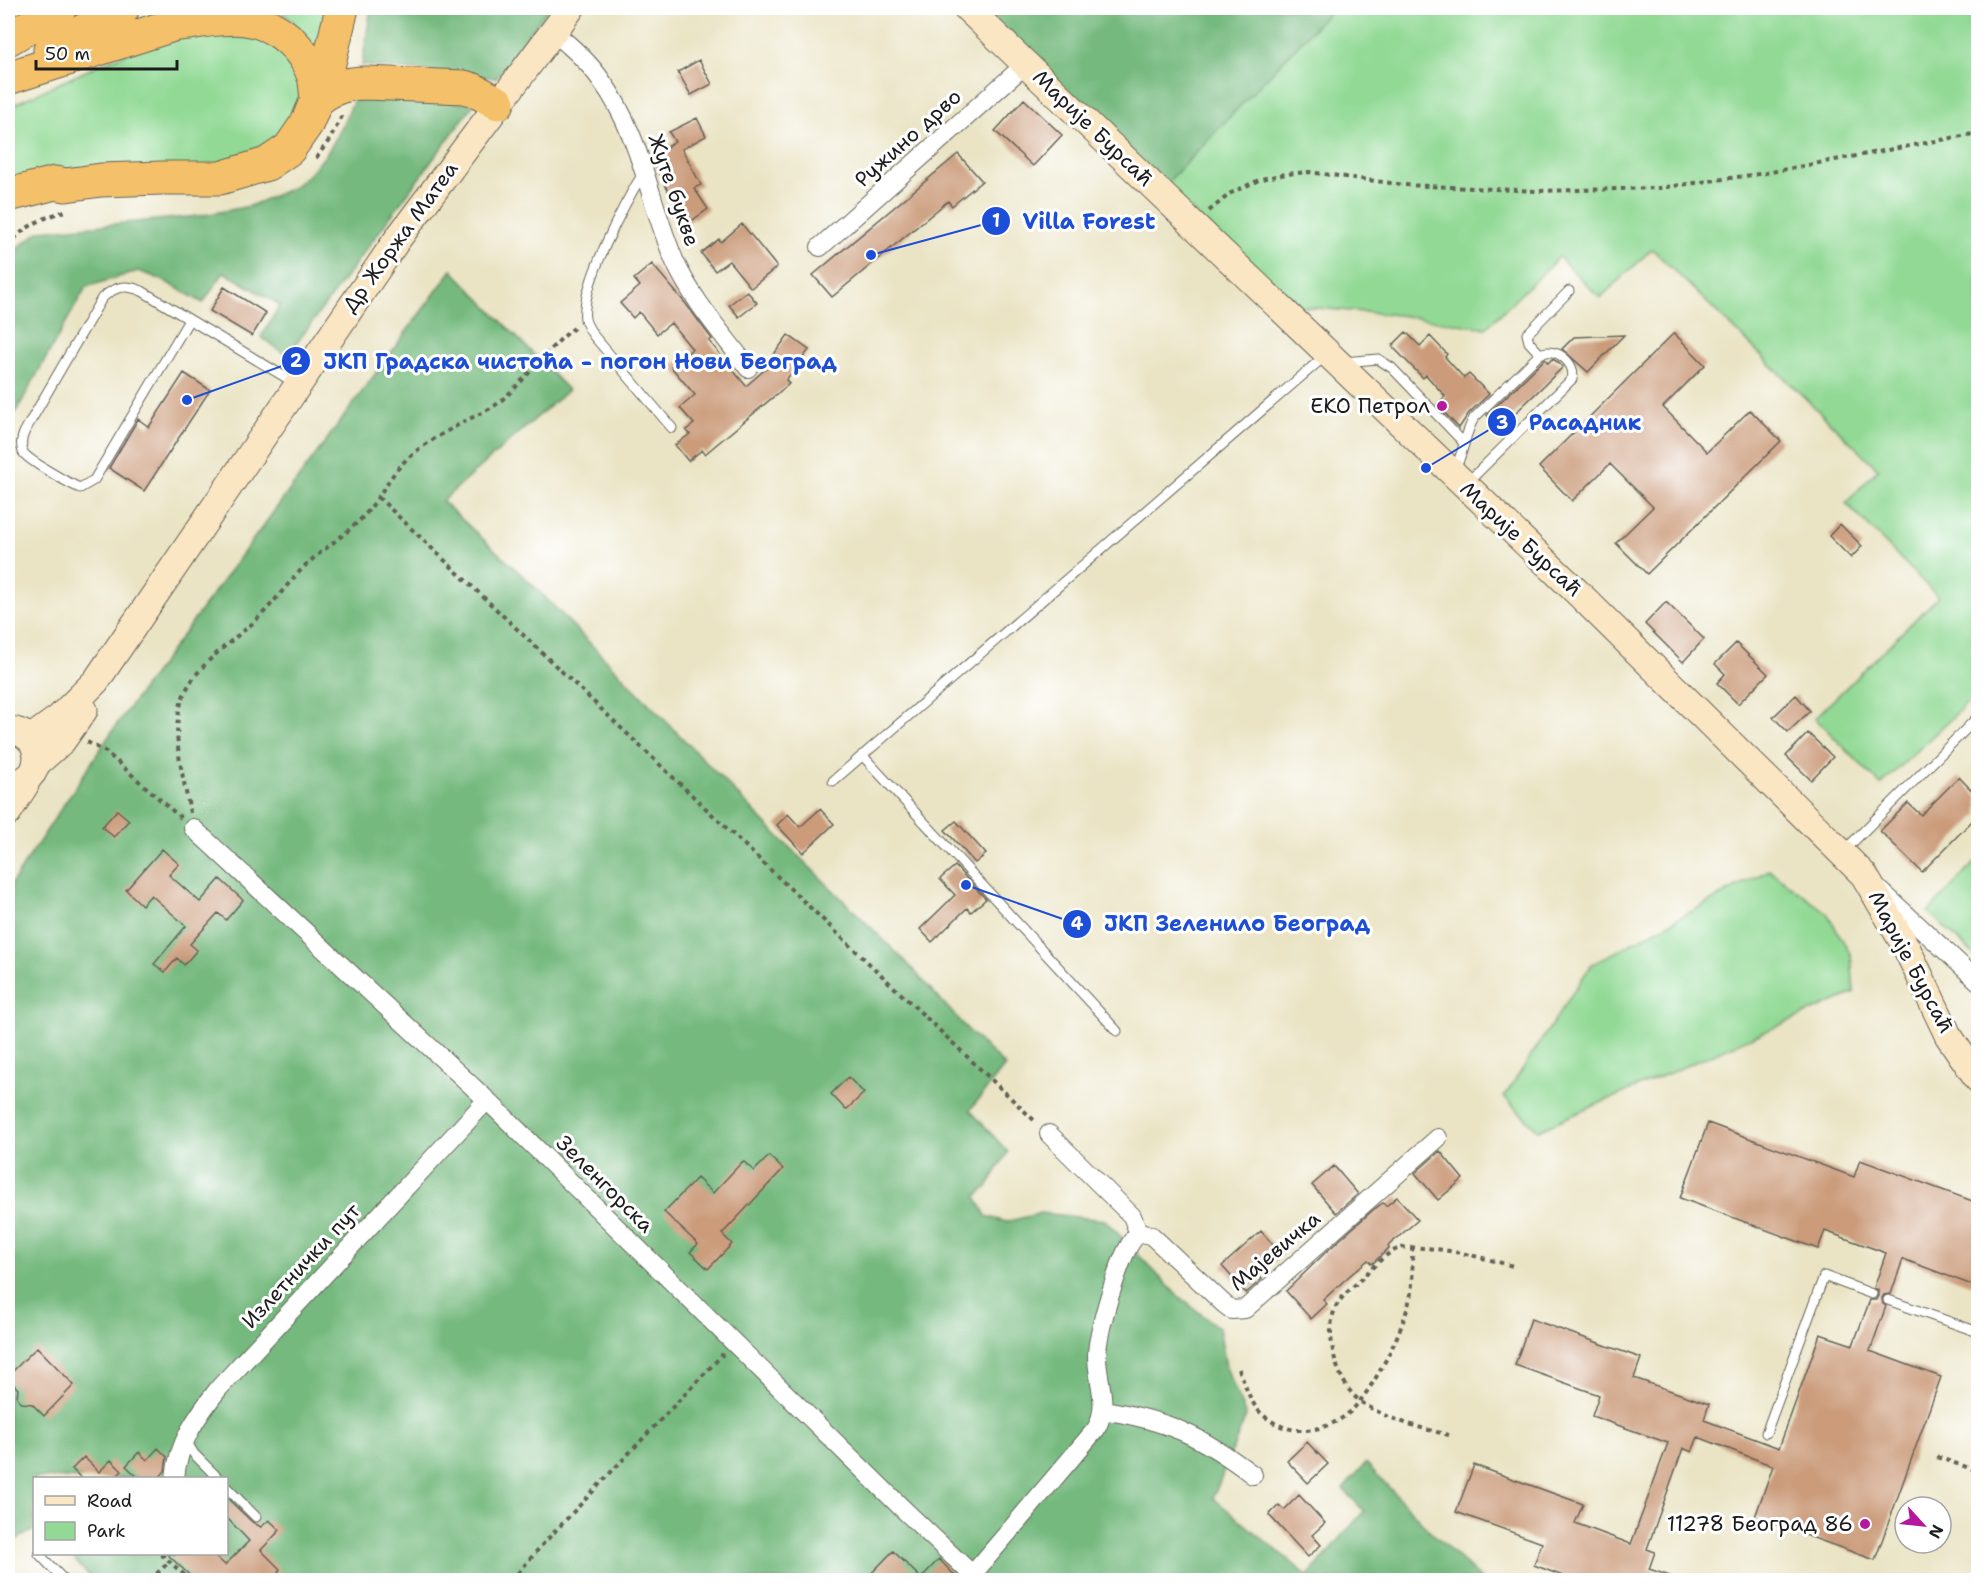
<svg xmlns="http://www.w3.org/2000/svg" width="1986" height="1588" font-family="'Shantell Sans',sans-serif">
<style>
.green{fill:#91d994;stroke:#567a58;stroke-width:1.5}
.forest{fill:#74b97e;stroke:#486a4d;stroke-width:1.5}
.building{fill:#cb9b7a}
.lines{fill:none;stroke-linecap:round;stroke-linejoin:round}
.lane-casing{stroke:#646257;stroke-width:11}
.street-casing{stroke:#646257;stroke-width:20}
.secondary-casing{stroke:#646257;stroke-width:29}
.highway-casing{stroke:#646257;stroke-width:35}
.path{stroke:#646257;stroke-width:4;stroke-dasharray:4.5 4.5;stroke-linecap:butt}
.lane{stroke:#fff;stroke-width:9}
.street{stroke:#fff;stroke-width:18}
.secondary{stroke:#fbe6c3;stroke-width:27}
.highway{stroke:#f4c16a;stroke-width:33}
.poi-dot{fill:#b5179e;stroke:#fff;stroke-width:2}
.labels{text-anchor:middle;stroke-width:6;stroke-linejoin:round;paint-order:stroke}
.street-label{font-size:21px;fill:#1c1c1c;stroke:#fff}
.poi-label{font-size:21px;fill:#1c1c1c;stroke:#fff;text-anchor:end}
.leader{fill:none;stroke:#1d4ed8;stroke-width:2}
.callout-dot{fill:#1d4ed8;stroke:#fff;stroke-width:2}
.mark-label{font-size:18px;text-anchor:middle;font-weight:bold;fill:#fff}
.callout-label{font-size:22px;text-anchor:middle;font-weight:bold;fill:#1d4ed8;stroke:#fff;stroke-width:6;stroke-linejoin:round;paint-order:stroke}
</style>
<rect width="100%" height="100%" fill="#fff"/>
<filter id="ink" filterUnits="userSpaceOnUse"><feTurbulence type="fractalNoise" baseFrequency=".0167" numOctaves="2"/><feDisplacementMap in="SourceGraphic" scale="12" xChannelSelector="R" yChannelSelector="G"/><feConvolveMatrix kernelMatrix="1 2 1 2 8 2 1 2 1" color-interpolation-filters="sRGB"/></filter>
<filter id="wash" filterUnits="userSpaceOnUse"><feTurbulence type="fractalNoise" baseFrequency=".008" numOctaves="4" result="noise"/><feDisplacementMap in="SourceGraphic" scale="24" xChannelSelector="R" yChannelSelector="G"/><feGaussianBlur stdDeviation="1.35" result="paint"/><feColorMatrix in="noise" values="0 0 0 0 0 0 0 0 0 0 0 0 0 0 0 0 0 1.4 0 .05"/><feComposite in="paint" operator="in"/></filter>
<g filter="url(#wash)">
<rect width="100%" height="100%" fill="#eae4c5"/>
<path class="green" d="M274,8h53l-8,60c-12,-26 -17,-46 -45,-60z
M1333,8h645v685l-97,92 -66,-67 123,-121 -92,-94 32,-34 -226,-220 -52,49 -41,-41 -73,71 -88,-13 -105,-9 -128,-121z
M225,29l42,7 25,23 11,35 -14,28 -16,18 -50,26 -215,24v-83l93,-43 77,-31z
M1978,859v99l-50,-46z
M1769,870l58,43 24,42 3,38 -316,137 -34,-33 87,-132z"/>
<path class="forest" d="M371,8h178l-53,70 -134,-13z
M969,8h364l-168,177z
M357,93l117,11 -187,252 -26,-19 19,-32 -56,-33 -21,31 -40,-23 -25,-9 -52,16 -78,139v-160l8,-17 24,-18 159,-15 51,-10 42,-18 16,-13 17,-19 12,-19z
M452,270l116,120 -126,111 94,87 238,244 132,130 62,68 37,36 -35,44 38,42 -21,35 -11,9 10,20 20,6 35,-9 64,7 72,75 42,33 7,39 20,49 -33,82 95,78 56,-65 -21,-22 23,-26 65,69 51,48h-1389l-24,-26h157v-76h-192v52l-26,14v-655l109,-165z"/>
<g id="blocks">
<path class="building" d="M699,60l13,24 -21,11 -13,-23z
M1024,99l38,36 -29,31 -38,-35z
M697,118l9,18 -24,13 19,36 -7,3 14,21 -21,15 -11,-17 -25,-51 24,-14 -6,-10z
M958,154l24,27 -30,25 -4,-5 -116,96 -19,-22z
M742,224l35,43 -26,21 -22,-27 -14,10 -14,-18 18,-14 2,3z
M652,264l34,40 26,35 -3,2 37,45 30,-26 -4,-3 16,-22 21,15 -23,30 3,4 -84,70 -3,-4 -14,11 -13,-16 15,-11 -4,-4 8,-6 -14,-16 15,-13 -24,-28 21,-18 -21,-26 -14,11 -18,-22 -6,6 -13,-15 20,-17 -6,-7z
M224,287l42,26 -14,23 -42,-25z
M747,291l10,12 -18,14 -10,-12z
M1406,332l14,14 10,-10 17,18 -2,3 19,21 5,-4 20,20 -20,19 -10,15 -22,-23 8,-9 -19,-21 -3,3 -31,-32z
M1674,333l31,32 -42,42 44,45 43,-42 31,31 -134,133 -31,-31 37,-36 -43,-43 -38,37 -33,-34z
M1624,335l-36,37 -26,-23 12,-12z
M1545,359l3,4 4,-4 4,2 7,6 -63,61 -13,-13z
M184,373l26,17 -66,101 -35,-23 29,-49 11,8z
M1840,524l22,22 -11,12 -22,-22z
M1666,602l38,37 -21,23 -38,-38z
M1736,643l32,31 -30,30 -21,-21 8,-9 -10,-10z
M1796,695l14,16 -22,21 -15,-15z
M1808,733l25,24 -22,23 -25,-24z
M1959,777l19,20v18l-56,57 -42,-41 28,-28 13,12z
M820,809l14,15 -31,29 -26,-28 11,-11 12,13z
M117,810l12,10 -15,17 -12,-10z
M956,821l30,33 -11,9 -30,-33z
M162,849l17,15 -10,11 31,27 20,-23 23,21 -17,20 -8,-7 -28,31 7,6 -13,15 -7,-7 -12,14 -11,-8 32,-38 -35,-31 -9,10 -16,-15z
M955,866l31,33 -15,13 -4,-4 -35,34 -12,-13 35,-34 -15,-16z
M848,1077l16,16 -18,17 -15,-16z
M1708,1123l146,54 6,-17 118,43v63l-6,19 -69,-26 -12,35 -7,1 -2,3 1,6 3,2 -16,45 71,26 -66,183 -120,-43 18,-51 -75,-29 -6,15 -9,-4 -36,101 8,3 -6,17 27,9v3h-100l-42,-16 8,-22 -86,-31 18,-47 109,39 -8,19 56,21 37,-101 -76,-27 7,-21 -84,-30 16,-46 110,39 -7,20 75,26 -5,16 75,28 41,-114 33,11 17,-45h6l2,-4v-6l-4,-2 12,-35 -61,-22 -7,18 -138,-51z
M1440,1151l23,28 -25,21 -23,-27z
M769,1156l14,13 -61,65 10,10 -24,25 -18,-17 8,-8 -34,-32 33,-34 16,15 30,-32 11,10z
M1334,1166l24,28 -22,19 -24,-28z
M1397,1197l21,23 -30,26 1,2 -17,16 -4,-4 -20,17 -25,23 4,4 -16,15 -25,-28 39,-38 48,-43 10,-7 3,3z
M1261,1231l21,24 -23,21 3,3 -16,14 -24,-27z
M37,1347l37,38 -30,31 -12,-12 -11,-1 -4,-6 1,-8 -10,-10v-3z
M1307,1442l21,22 -20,19 -21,-22z
M158,1448l9,9 -2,14 -7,8h-18l-14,-13 13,-14 8,8z
M84,1457l15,15 12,-12 11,11 -8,8h-32l-10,-10z
M1299,1495l26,28 -13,12 9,10 -13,12 -39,-42 10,-10 5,5z
M226,1497l26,25 9,5 8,-7 11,10 -19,20 19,19 -2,3 9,9h-91l-29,-27h46l12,11 24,-24 -23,-24z
M893,1551l28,27 18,-19 21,22h-96z"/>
</g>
</g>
<g filter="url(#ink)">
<use href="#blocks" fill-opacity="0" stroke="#646257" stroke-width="1.5"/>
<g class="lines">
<g class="lane-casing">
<path id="lane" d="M644,172c-18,28 -64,115 -59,147 1,5 5,11 8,16l79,93
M189,320l-95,160 -14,8c-10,-4 -53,-28 -57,-36 -3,-8 -1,-16 3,-23l76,-131c14,-12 23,-14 40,-7l153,92
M1540,354l-11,-12 -2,-8 42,-43
M1344,362l34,-3 14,9 71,74
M1454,471c10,-18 10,-36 20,-53l66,-64c16,-8 37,10 32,25l-106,105
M862,755l255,276
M833,781l493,-426
M1844,851l134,-134
M1888,1300l90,32
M1766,1433l58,-157 48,18
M185,1439l9,15 24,24
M226,1487l30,30
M39,1554l25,26"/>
</g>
<g class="street-casing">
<path id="street" d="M553,32c18,14 35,29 48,48 40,54 48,122 74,182 18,39 48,72 73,106
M820,247l207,-184
M193,828l294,272 415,408 76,72
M1881,891l97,90
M1049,1134l83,82 7,18
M1103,1410c64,10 99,26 150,65
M175,1478c3,-35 22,-62 44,-90l268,-288
M972,1575l124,-146c14,-25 1,-47 1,-73 0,-23 23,-104 39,-120l8,-3 8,3 72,68 8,6 13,-1 193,-171"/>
</g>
<g class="secondary-casing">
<path id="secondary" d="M967,8l612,586 285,281 42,72 42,88 30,44
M8,730c40,2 37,56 0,54
M30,739l29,-21 37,-37 303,-444 172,-229
M36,764l26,-23 22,-31
M8,812l17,-27 2,-7"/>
</g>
<g class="highway-casing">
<path id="highway" d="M179,24c22,-2 44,-8 66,-5 31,4 59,28 69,58 2,7 2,16 3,23
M8,39l52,-31
M50,50l73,-42
M8,78l168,-54 28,-16
M317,100c15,-12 29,-17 49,-17l98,4 10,3 24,13
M8,195l47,-12 11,2 35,-5 61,-2h58l47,-14 22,-15 18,-26 18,-43 17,-72"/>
</g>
<path class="path" d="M316,158l14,-19 13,-25
M1209,211l22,-18 30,-14 25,-5 23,-2 96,13 133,6 121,-3 107,-15 212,-40
M8,246c15,-19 34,-28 57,-35
M378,497l659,626
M87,742l19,10 75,66
M190,813c-6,-37 -21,-79 -7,-116 12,-31 47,-54 71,-75 19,-17 33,-39 52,-57 16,-15 36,-28 52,-43 20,-19 30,-46 50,-64 18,-16 41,-28 61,-39 10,-5 20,-9 28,-15 29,-23 48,-54 77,-76
M1239,1369c5,13 10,30 19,41 10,11 25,19 40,20 20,1 39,-6 54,-20 22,-22 50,-77 57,-108 5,-18 3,-37 3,-55
M1449,1435c-29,-7 -64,-16 -89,-34 -23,-17 -36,-66 -25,-92 4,-11 15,-19 24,-28 11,-10 27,-30 42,-33 7,-2 16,0 23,0 31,2 59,10 89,18
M1937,1457l41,14
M161,1554l29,26
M150,1580l19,-18
M512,1580l30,-35 181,-191"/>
<use href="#lane" class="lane"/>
<use href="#street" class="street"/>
<use href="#secondary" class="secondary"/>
<use href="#highway" class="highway"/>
</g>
</g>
<g class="poi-dot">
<circle cx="1442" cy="406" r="6"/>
<circle cx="1865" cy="1524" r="6"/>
</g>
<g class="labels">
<g class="street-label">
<text transform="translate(1093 128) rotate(44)" y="7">Марије Бурсаћ</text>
<text transform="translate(908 138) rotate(-42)" y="7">Ружино дрво</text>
<text transform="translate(674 190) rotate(71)" y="7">Жуте букве</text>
<text transform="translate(400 237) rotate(-54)" y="7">Др Жоржа Матеа</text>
<text transform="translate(1521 539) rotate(43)" y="7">Марије Бурсаћ</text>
<text transform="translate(1911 962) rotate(62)" y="7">Марије Бурсаћ</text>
<text transform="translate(605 1184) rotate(45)" y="7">Зеленгорска</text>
<text transform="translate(1275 1251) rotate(-40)" y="7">Мајевичка</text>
<text transform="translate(301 1266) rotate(-47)" y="7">Излетнички пут</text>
</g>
<g class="poi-label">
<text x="1430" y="413">ЕКО Петрол</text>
<text x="1853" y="1531">11278 Београд 86</text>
</g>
</g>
<path class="leader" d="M871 255L996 221M187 400L296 361M1426 468L1502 422M966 885L1077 924"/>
<g class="callout-dot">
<circle cx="871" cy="255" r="6"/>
<circle cx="187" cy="400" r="6"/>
<circle cx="1426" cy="468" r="6"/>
<circle cx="966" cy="885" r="6"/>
<circle cx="996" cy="221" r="15"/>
<circle cx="296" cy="361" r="15"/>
<circle cx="1502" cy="422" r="15"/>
<circle cx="1077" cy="924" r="15"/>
</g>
<g class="mark-label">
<text x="996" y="227">1</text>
<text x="296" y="367">2</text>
<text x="1502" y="429">3</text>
<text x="1077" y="930">4</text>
</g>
<g class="callout-label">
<text x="1089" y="229">Villa Forest</text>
<text x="580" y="369">ЈКП Градска чистоћа - погон Нови Београд</text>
<text x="1585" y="430">Расадник</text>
<text x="1237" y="931">ЈКП Зеленило Београд</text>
</g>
<rect width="1986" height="1588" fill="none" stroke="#fff" stroke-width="30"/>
<rect x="33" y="1477" width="195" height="78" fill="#ffffff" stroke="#a4a4a4" stroke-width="1.5"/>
<rect x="45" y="1496" width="30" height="9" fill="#fbe6c3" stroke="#a4a4a4" stroke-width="1.5"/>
<text x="87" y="1507" font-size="18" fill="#1c1c1c">Road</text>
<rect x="45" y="1522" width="30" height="18" fill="#91d994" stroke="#a4a4a4" stroke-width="1.5"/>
<text x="87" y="1537" font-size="18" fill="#1c1c1c">Park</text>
<g transform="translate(1923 1525) rotate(117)"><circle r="28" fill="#ffffff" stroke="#a4a4a4" stroke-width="1.5"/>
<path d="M0-4.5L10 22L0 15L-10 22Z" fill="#b5179e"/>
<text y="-9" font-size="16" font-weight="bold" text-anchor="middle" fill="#1c1c1c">N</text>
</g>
<path d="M36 60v9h141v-9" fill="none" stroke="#1c1c1c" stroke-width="3"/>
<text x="45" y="60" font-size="18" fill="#1c1c1c" stroke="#ffffff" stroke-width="4.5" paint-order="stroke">50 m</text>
</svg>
